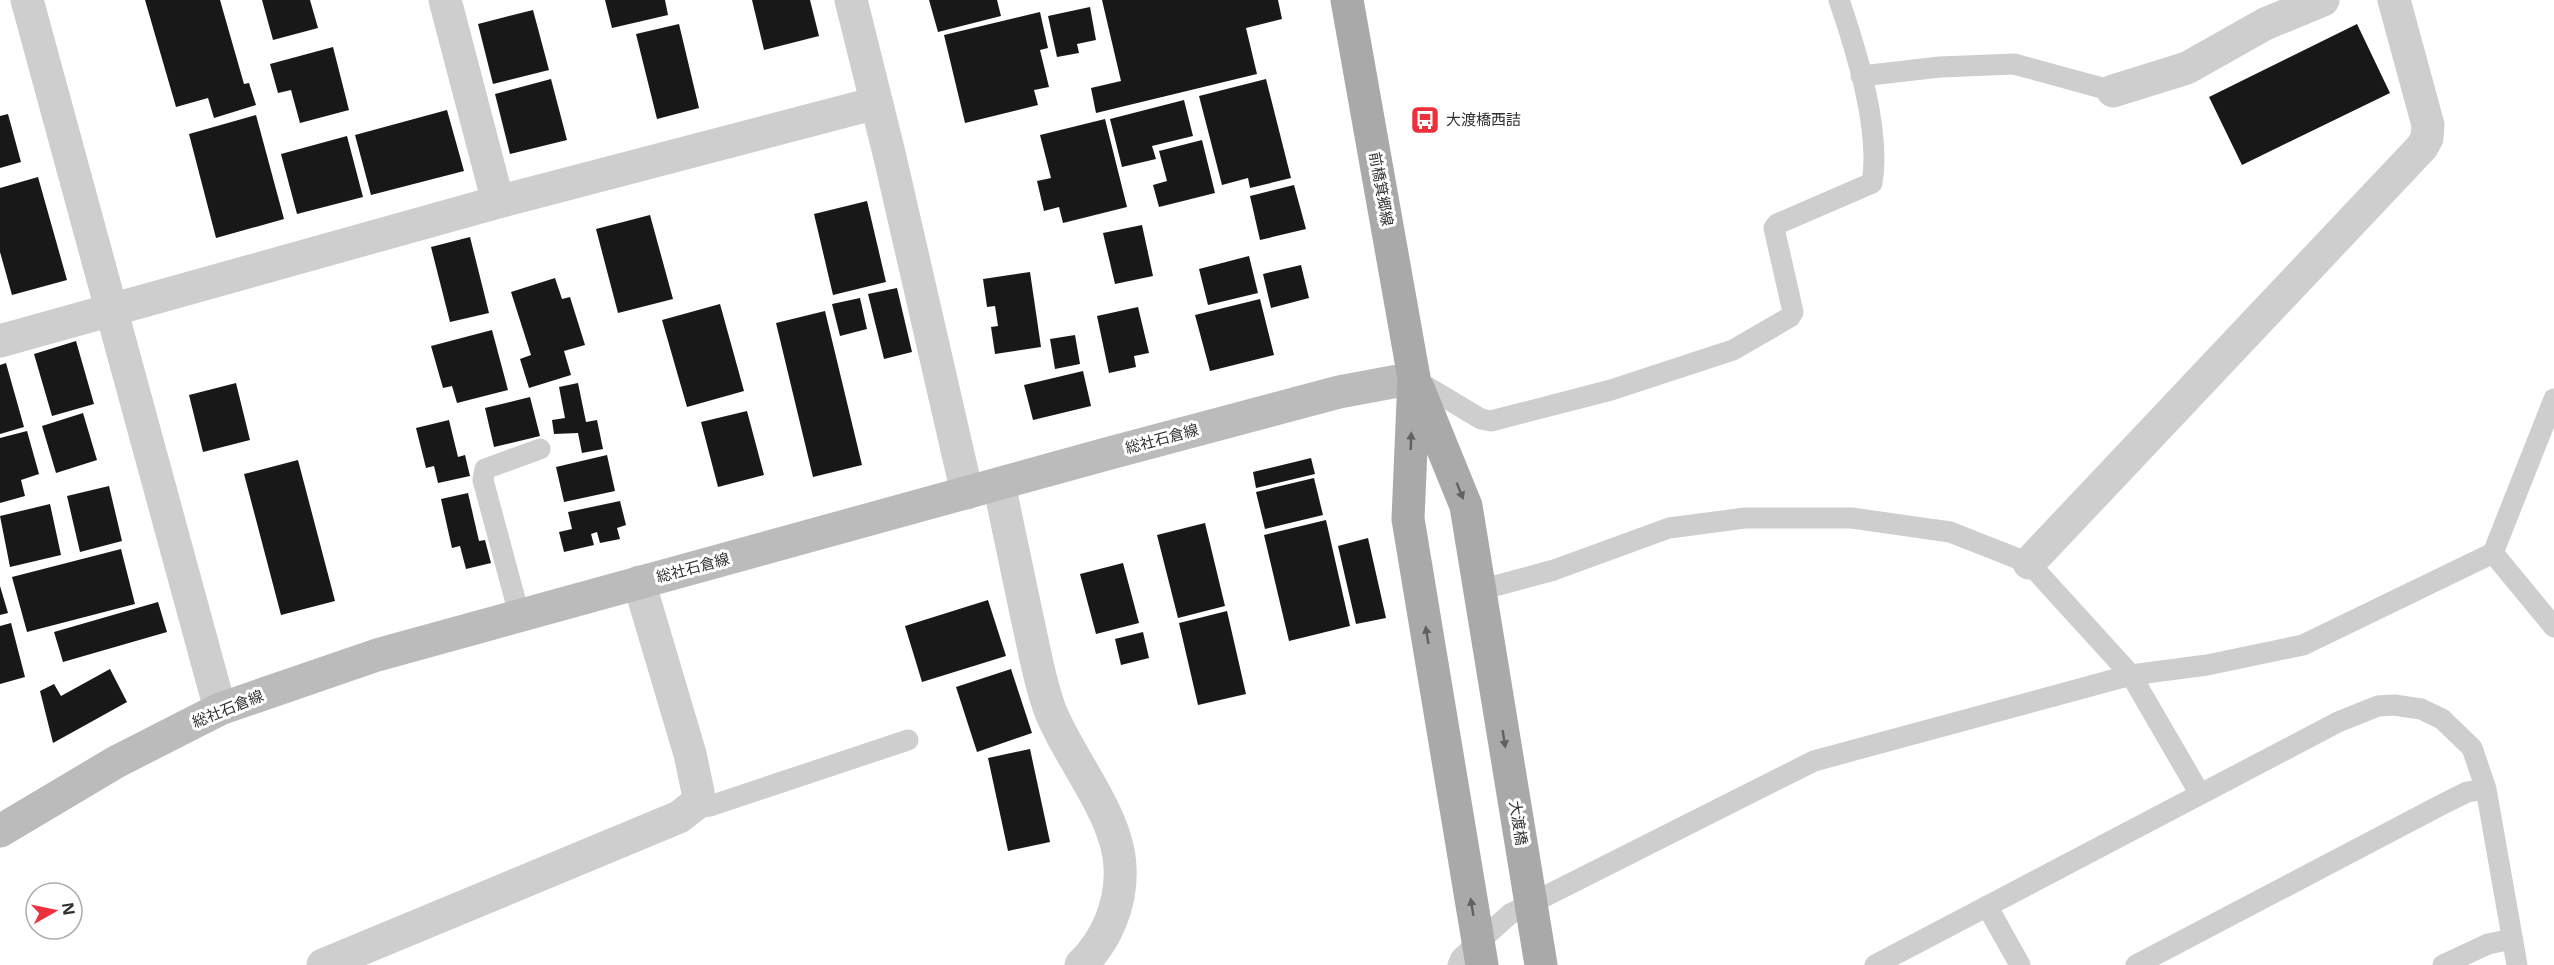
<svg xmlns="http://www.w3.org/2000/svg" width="2554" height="965" font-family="'Noto Sans','Noto Sans JP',sans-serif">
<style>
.building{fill:#181818}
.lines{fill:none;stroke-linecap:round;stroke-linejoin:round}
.lane{stroke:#cecece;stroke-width:21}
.street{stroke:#cecece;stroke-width:33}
.secondary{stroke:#bbb;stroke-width:33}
.primary{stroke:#a9a9a9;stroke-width:33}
.oneway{fill:#616161}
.labels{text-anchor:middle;stroke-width:6;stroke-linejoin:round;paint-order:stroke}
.poi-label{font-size:15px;fill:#313131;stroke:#fff;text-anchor:start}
.street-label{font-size:15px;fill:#313131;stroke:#fff}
</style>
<rect width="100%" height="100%" fill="#fff"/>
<path class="building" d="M145,0h75l24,84 5,-1 7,22 -42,13 -6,-20 -32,9z
M262,0h48l8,28 -45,12z
M605,0h60l3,15 -56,13z
M752,0h58l9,36 -55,14z
M929,0h68l4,16 -63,16z
M1102,0h176l4,19 -36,9 11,46 -161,39 -5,-25 30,-7z
M1090,7l6,33 -19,4 2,9 -22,4 -9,-41z
M533,10l16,60 -56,14 -15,-60z
M1040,12l8,36 -8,2 9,37 -15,3 4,15 -73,18 -21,-88z
M679,24l20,84 -42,11 -21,-85z
M2357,24l33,69 -148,72 -33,-68z
M333,47l16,63 -49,13 -9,-33 -13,3 -8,-29z
M551,79l16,61 -57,14 -15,-60z
M1266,79l25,99 -41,10 -2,-10 -26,7 -23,-89z
M1184,100l9,36 -41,10 4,13 -34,8 -12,-48z
M447,110l17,61 -93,24 -16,-60z
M8,114l13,48 -21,6v-52z
M256,115l28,104 -68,19 -27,-104z
M1105,119l22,88 -64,16 -4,-16 -15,4 -7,-30 14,-3 -11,-43z
M347,136l16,61 -66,17 -16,-60z
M1202,140l13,53 -56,14 -6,-22 14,-4 -8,-30z
M38,177l29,103 -55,15 -12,-43v-64z
M1294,185l12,44 -46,11 -10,-44z
M867,201l19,81 -53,13 -19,-81z
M650,215l23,84 -55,14 -22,-84z
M1142,225l11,51 -38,8 -12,-51z
M470,237l19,76 -39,9 -19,-75z
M1249,256l9,37 -50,12 -9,-36z
M1301,265l8,33 -38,10 -8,-34z
M1030,272l11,75 -46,7 -4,-27 7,-1 -3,-20 -8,1 -4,-28z
M555,278l7,21 8,-2 15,48 -21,6 7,24 -42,13 -9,-29 11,-4 -20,-63z
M897,288l15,64 -28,7 -16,-65z
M860,298l7,31 -27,7 -8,-32z
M1260,299l14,56 -64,16 -15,-56z
M720,304l24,87 -57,16 -25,-87z
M1138,307l11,46 -15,3 2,11 -27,6 -12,-57z
M825,311l37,154 -49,12 -37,-154z
M492,330l16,60 -51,13 -5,-17 -9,2 -12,-42z
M1075,335l5,29 -25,5 -5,-30z
M76,341l18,63 -42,12 -18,-62z
M6,363l18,64 -24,7v-69z
M1083,371l8,35 -58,14 -9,-35z
M236,383l14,57 -47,12 -14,-57z
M578,383l8,39 11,-2 6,29 -21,4 -4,-20 -24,1 -2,-14 13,-2 -6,-31z
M530,397l10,39 -46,11 -9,-39z
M747,411l17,64 -46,12 -17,-65z
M83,413l14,47 -41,13 -14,-47z
M449,420l9,37 7,-2 5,21 -32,7 -4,-17 -8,2 -10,-40z
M27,431l12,43 -18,6 4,16 -25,7v-65z
M607,455l8,36 -51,11 -8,-35z
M1311,458l4,16 -59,14 -3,-16z
M298,460l37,141 -54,14 -37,-141z
M1314,478l9,37 -58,14 -9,-37z
M109,486l13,55 -42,11 -13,-56z
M468,493l11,48 6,-1 6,23 -25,6 -6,-23 -8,2 -11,-49z
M620,501l6,24 -9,3 3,11 -20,4 -3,-11 -6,2 3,11 -30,7 -5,-20 13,-3 -4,-17z
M50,504l11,51 -51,12 -10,-51z
M1326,520l24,106 -61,15 -25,-106z
M1205,523l20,83 -47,12 -21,-83z
M1368,538l18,80 -30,6 -18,-78z
M121,549l14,55 -108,28 -15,-55z
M1123,563l16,60 -43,11 -16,-60z
M0,586l8,27 -8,2z
M988,600l18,56 -84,26 -17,-56z
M158,602l9,30 -104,30 -9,-30z
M1227,611l19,83 -48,11 -19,-82z
M11,623l14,54 -25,7v-58z
M1143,632l6,26 -28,7 -6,-26z
M110,669l17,33 -74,41 -13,-52 14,-7 7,12z
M1011,669l21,64 -55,19 -21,-65z
M1030,749l20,93 -42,9 -20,-93z"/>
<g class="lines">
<path class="lane" d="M1861,76l79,-9 74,-3 99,27
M1414,379l67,40 10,2 120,-31 122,-40 57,-33 3,-5 -19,-84 3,-4 95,-41c9,-51 -16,-134 -33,-183
M2493,553l61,74
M1480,590l74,-20 115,-42 76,-10h107l98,14 79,31 102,112 69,119
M519,614l-36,-134 2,-11 55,-20
M697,803l5,4 8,-1 198,-66
M1987,906l33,59
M1458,965l3,-7 49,-44 304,-153 317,-86 76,-10 96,-20 190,-92 61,-154
M1875,965l463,-243 40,-16 16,-1 27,4 21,10 30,29 14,41 31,176
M2136,965l305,-160 26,-13 19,-3
M2443,965l45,-21 24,-5"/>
<path class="street" d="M27,0l193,709
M445,0l53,202
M851,0l38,153 78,340
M2113,91l74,-23 78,-44 58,-24
M0,341l498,-139 378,-99
M999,484c9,44 19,89 28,133 7,31 12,63 23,93 19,49 68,104 70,157 2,36 -13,73 -39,98
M2029,563l393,-416 5,-9 1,-13 -34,-125
M323,965l356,-148 18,-14 1,-11 -8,-38 -51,-172"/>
<path class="secondary" d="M0,831l116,-69 104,-53 157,-54 733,-202 229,-61 75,-14"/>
<path class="primary" d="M1347,0l67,378 -6,141 74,446
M1418,388l48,118 75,459"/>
</g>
<defs><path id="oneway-solid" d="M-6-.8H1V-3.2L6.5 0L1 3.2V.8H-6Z" transform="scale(1.5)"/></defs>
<g class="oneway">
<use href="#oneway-solid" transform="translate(1411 441) rotate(-88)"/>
<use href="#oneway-solid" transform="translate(1460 491) rotate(68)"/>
<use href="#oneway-solid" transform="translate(1427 635) rotate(-99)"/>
<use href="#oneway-solid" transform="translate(1504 739) rotate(81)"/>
<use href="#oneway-solid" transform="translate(1472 907) rotate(-99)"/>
</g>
<defs>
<g id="bus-square" transform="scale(1.5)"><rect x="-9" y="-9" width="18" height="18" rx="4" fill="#ec303c" stroke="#fff"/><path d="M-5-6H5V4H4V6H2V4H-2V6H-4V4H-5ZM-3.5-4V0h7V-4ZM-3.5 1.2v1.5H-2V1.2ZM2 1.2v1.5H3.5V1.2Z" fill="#fff"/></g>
</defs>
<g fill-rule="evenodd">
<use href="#bus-square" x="1425" y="120"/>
</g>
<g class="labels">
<g class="poi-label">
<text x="1446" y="125">大渡橋西詰</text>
</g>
<g class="street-label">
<text transform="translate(1381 189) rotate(80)" y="5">前橋箕郷線</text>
<text transform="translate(1162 439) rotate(-15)" y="5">総社石倉線</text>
<text transform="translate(693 568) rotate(-15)" y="5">総社石倉線</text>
<text transform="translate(228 709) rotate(-22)" y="5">総社石倉線</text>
<text transform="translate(1518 823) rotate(81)" y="5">大渡橋</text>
</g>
</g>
<g transform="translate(54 911) rotate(81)"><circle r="28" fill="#ffffff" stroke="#adadad" stroke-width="1.5"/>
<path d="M0-4.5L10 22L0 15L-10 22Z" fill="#ec303c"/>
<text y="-9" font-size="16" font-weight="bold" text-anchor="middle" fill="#313131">N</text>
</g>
</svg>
